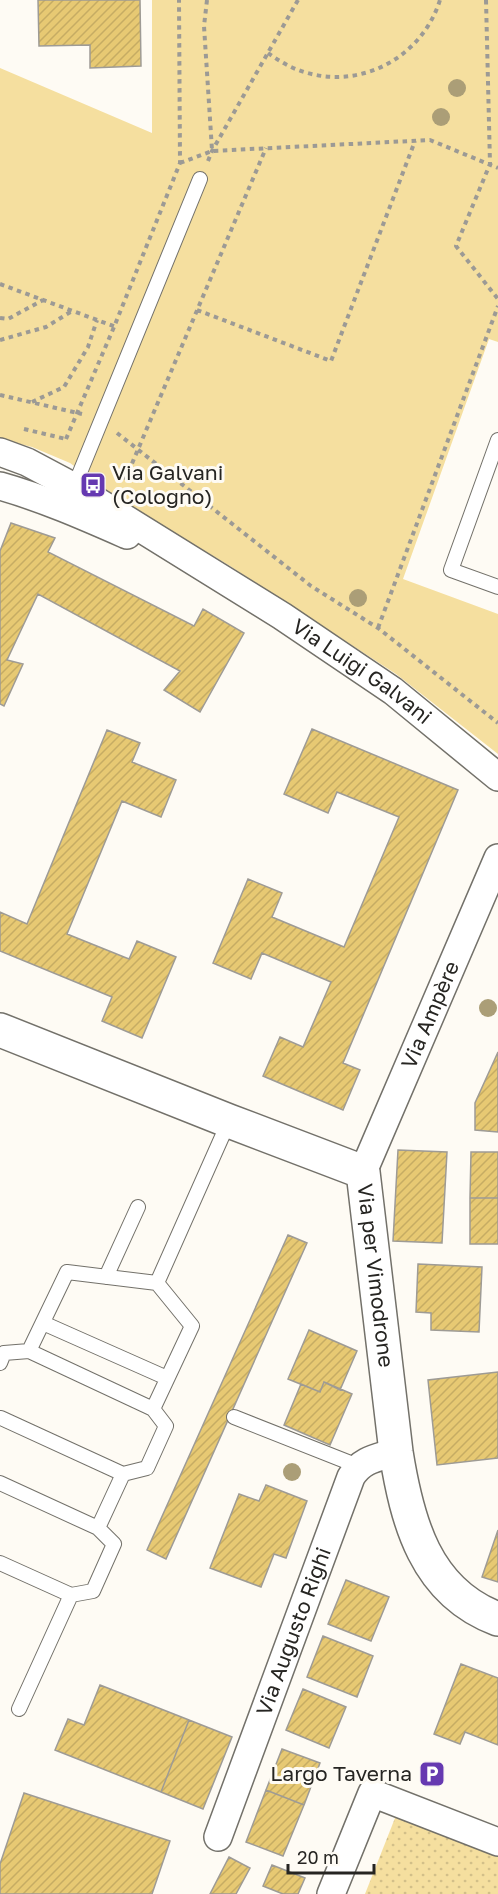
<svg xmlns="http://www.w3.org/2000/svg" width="498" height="1894" font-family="'Golos Text',sans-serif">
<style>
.grass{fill:url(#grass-dots)}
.park{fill:#f5df9f}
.building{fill:url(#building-hatch);stroke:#9e9b95;stroke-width:1.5}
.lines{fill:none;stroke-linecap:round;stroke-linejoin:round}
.service-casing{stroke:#73716a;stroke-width:16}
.minor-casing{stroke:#73716a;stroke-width:30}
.tertiary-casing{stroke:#73716a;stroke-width:36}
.path{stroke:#9c9a95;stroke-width:4;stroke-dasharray:4.5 4.5;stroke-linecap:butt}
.service{stroke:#fff;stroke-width:14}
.minor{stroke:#fff;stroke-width:27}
.tertiary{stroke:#fff;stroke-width:33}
.tree{fill:#ab9e77}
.labels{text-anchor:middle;stroke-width:6;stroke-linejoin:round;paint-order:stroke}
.poi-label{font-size:21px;fill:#262522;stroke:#fefbf4;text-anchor:start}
.street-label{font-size:21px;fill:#262522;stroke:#fefbf4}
</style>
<defs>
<pattern id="grass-dots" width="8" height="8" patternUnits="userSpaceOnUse" patternTransform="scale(1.5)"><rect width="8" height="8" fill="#f5df9f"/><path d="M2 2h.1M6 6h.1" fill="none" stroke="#d2bf89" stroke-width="1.8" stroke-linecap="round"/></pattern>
<pattern id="building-hatch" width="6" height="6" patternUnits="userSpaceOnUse" patternTransform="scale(1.5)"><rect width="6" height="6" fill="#e7c973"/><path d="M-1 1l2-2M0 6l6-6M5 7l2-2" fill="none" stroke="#c6ac63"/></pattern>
</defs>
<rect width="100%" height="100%" fill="#fefbf4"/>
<path class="grass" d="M397,1813l101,39v42h-133z"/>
<path class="park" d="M152,0h346v342l-9,-3 -86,240 95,35v140l-102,-80 -166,-108 -109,-65 -51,-38 -38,-16 -32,-8v-371l152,65z"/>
<path class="building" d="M38,0h102l1,66 -51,2v-23l-51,1z
M11,523l44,15 -7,14 146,74 9,-17 41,24 -44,79 -36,-22 16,-19 -142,-77 -31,66 16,4 -19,42 -4,-2v-153z
M312,729l146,61 -115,273 17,7 -17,40 -80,-34 17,-39 23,10 28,-65 -69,-29 -11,26 -38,-16 35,-84 34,14 -10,24 72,30 55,-130 -62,-25 -9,21 -44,-19z
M107,730l33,13 -8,19 44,18 -15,37 -39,-16 -55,133 62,25 8,-18 39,16 -34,81 -40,-17 10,-24 -112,-46v-39l27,12z
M498,1052v80l-23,-2v-27z
M398,1150l49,2 -5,91 -49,-2z
M471,1152h27v46h-28z
M470,1198h28v46h-28z
M288,1235l19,8 -141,316 -19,-9z
M418,1264l64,3 -3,65 -48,-2v-17l-15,-1z
M309,1330l48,21 -17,39 -16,-8 -4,10 -32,-13z
M498,1372v86l-61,7 -9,-85z
M324,1382l28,12 -22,51 -46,-20 17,-41 19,8z
M266,1485l41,16 -21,57 -12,-4 -13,33 -51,-19 29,-74 20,7z
M498,1530v52l-16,-5z
M346,1580l43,17 -18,44 -43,-17z
M323,1636l50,20 -16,41 -50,-20z
M461,1664l37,14v67l-33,-13 -5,12 -26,-10z
M100,1685l89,35 -28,72 -106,-42 13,-31 16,6z
M303,1689l43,18 -17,41 -43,-18z
M189,1720l43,17 -29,72 -42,-17z
M282,1749l38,14 -16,42 -38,-15z
M266,1790l38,15 -21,51 -37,-14z
M24,1793l146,48 -18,53h-152v-30z
M229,1857l21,11 -14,26h-26z
M272,1865l33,13 -7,16h-15l-20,-8z"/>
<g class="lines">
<g class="service-casing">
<path id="service" d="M498,440l-47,130 47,17
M74,487l126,-308
M106,1277l32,-70
M43,1323l124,55
M29,1351l124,58
M0,1363l4,-10 25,-2 38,-79 90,11 72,-162
M234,1417l124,49
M1,1418l122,56
M0,1483l98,45
M0,1563l71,32
M19,1709l52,-114 22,-4 21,-47 -16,-16 25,-54 24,-6 19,-42 -13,-17 39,-83 -35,-43"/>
</g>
<g class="minor-casing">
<g id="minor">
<path id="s1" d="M0,452l27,10 47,25 208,129 111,75 105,86"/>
<path d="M0,486c43,12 86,31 127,49"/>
<path id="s2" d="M363,1172l135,-314"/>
<path id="s3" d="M218,1837l133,-360c11,-18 26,-19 45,-25"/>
<path d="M331,1894l41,-101 126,49"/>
</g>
</g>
<g class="tertiary-casing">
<g id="tertiary">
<path id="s4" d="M0,1030l229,91 134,51 33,280c11,69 29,140 102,167"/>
</g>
</g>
<path class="path" d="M207,0l-3,26 8,124
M486,0l4,164 -34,82 42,53
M268,53c11,8 23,15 36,19 58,18 118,-15 136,-72
M208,161l4,-10 86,-151
M180,163l32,-12 218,-11 68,28
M0,284l116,43
M197,310l134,51 84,-220
M0,318l8,1 35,-19
M0,340l46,-13 26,-16
M0,395l82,19
M32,402l32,-15 24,-40 9,-27
M24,429l42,10
M117,433l194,153 67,42 120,95
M66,439l48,-112 66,-164 -1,-163
M125,480l141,-332
M378,628l120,-322"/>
<use href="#service" class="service"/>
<use href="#minor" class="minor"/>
<use href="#tertiary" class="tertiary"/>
</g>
<g class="tree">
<circle cx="457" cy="88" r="9"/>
<circle cx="441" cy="117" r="9"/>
<circle cx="358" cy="598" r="9"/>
<circle cx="488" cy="1008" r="9"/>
<circle cx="292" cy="1472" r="9"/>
</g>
<defs>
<g id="bus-square" transform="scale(1.35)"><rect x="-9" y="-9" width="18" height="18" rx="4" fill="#6639b1" stroke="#fefbf4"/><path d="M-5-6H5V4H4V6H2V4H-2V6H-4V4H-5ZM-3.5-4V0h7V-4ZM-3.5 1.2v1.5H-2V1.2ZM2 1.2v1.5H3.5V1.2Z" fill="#fff"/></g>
<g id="parking-square" transform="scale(1.35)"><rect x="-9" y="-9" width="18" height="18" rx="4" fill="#6639b1" stroke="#fefbf4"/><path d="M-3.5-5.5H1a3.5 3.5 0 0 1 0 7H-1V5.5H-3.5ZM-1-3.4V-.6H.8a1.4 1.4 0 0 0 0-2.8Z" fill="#fff"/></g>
</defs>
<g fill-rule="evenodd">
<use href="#bus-square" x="93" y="485"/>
<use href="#parking-square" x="432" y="1774"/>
</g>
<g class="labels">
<g class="poi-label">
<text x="112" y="480">Via Galvani<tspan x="112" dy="24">(Cologno)</tspan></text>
<text x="412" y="1781" text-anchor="end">Largo Taverna</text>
</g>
<g class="street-label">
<text dy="7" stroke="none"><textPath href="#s1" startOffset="424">Via Luigi Galvani</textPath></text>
<text dy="7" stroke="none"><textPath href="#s2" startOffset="171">Via Ampère</textPath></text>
<text dy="7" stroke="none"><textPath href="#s4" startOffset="494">Via per Vimodrone</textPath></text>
<text dy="7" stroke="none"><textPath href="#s3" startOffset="219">Via Augusto Righi</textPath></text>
</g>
</g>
<path d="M288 1864v9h86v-9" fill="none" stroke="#262522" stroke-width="3"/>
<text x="297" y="1864" font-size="18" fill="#262522" stroke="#fefbf4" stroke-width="4.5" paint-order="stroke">20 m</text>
</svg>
